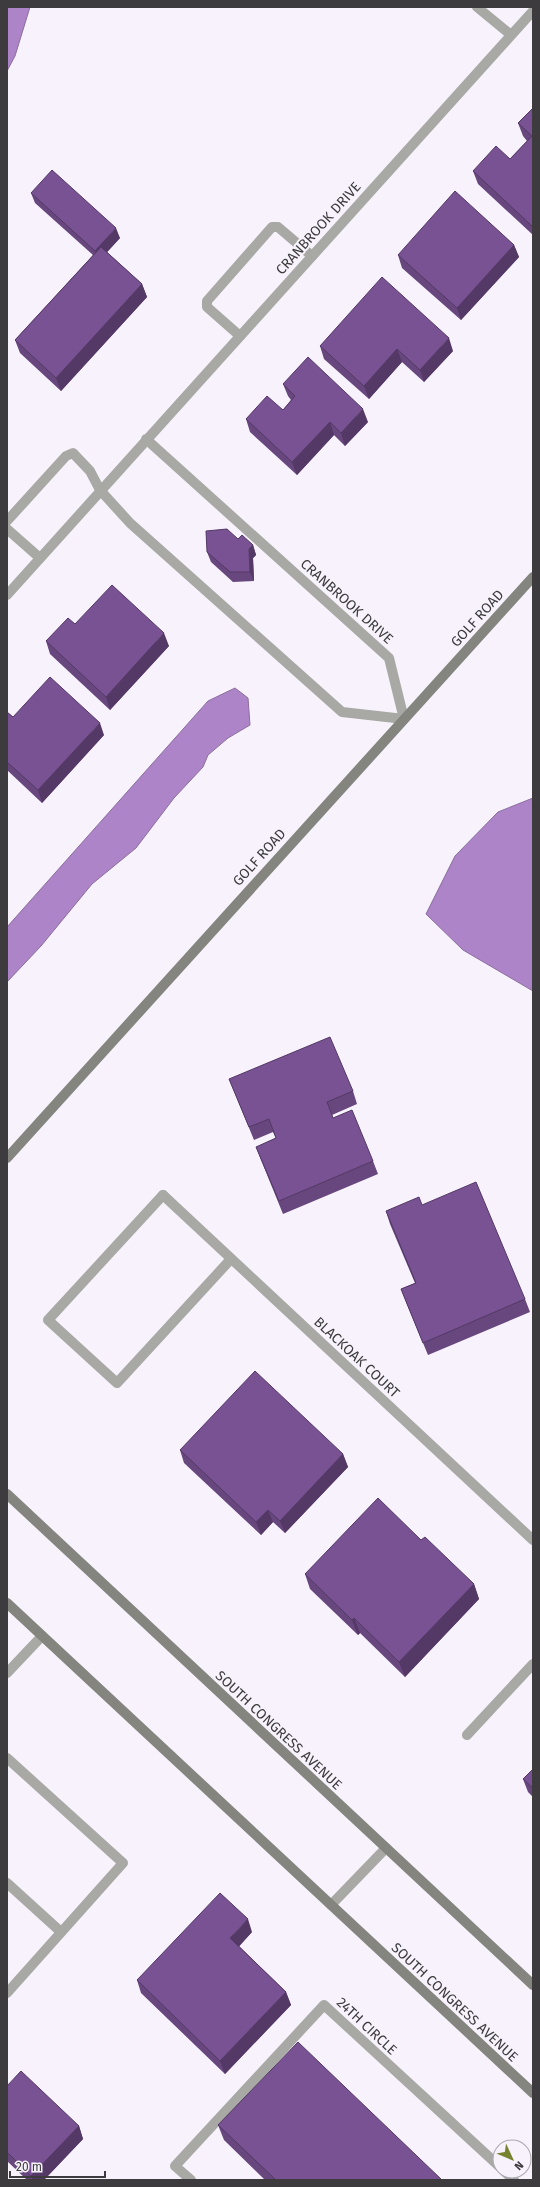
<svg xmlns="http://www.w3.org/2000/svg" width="540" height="2187" font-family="'Fira Sans',sans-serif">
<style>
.water{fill:#ac84c7;stroke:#8b6e9e}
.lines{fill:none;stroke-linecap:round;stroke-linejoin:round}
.lane{stroke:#a8a9a5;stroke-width:10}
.street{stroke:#a8a9a5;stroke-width:10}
.secondary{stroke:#84857f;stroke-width:10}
.wall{fill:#67477e}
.shaded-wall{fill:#543966}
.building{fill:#785292;stroke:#543966}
.labels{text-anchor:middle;stroke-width:4;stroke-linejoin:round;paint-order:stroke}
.street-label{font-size:14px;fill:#3d3b3e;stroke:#f7f2fb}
</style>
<rect width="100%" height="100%" fill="#f7f2fb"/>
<path class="water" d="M7,7h23l-15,49 -8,15z
M235,688l13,10 2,27 -22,13 -20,17 -5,12 -29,31 -38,50 -44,36 -51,62 -34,36v-55l201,-226z
M533,798v193l-70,-41 -37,-36 29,-58 43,-44z"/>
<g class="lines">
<path class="lane" d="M240,336l-33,-29v-6l65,-74h6l34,29
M7,521l59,-65 7,-3 17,18 10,19
M7,529l33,29
M163,1195l-115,125 69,63 114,-124
M7,1673l35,-37
M467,1735l66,-71
M7,1758l116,105 -116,130
M7,1883l54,49
M331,1905l55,-57"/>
<path class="street" d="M477,7l34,28
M100,490l30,33 212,189 62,7 -15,-61 -243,-219
M7,595l526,-584
M163,1195l370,345
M504,2171l10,9
M191,2180l-16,-14 149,-161 176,162"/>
<path class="secondary" d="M7,1158l526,-581
M7,1494l526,491
M7,1603l526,490"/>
</g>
<path class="wall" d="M533,108v127l-55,-51 -5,-13 37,-12 17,-18 -4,-5 -5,-13z
M31,193l89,45 -13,14 35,32 5,13 -86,94 -41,-38 -5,-13 78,-85 -58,-52z
M514,245l5,12 -58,63 -59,-52 -4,-13z
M320,346l133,5 -29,31 -22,-20 -33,37 -45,-40z
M283,384l85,38 -23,24 -11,-11 -37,40 -47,-43 -4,-13 37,-9 8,-10 -3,-4z
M238,539l15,6 3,10 -3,3 1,23 -21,1 -22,-20 -4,-10z
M75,624l94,22 -59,64 -60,-56 -4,-13z
M7,712l6,5 91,18 -62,68 -35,-33z
M229,1079l124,12 4,13 -25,11 1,3 40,43 5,13 -95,40 -22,-54 -5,-13 20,-9 -3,-6 -19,8z
M386,1211l139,88 5,13 -102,43 -22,-53 -5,-13 14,-6 -25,-59z
M180,1450l163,4 5,13 -63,66 -12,-11 -12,13 -77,-72z
M421,1540l53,44 5,15 -74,78 -45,-44 -2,2 -48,-46 -5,-15z
M533,1769v28l-5,-5 -5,-13z
M252,1932l-13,14 47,46 5,13 -66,69 -84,-81 -4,-13z
M7,2086l72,40 4,13 -39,41h-17l-20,-19z
M218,2125l224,55h-177l-41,-40z"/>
<path class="shaded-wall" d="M116,228l4,10 -21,23 -4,-10z
M514,245l5,12 -58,63 -4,-12z
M142,284l5,13 -86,94 -5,-13z
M449,338l4,13 -29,31 -4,-12z
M397,349l5,13 -33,37 -5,-13z
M363,409l5,13 -23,24 -4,-13z
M330,422l4,13 -37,40 -5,-13z
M253,545l3,10 -3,3 1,23 -4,-9 -1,-23z
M164,633l5,13 -59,64 -4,-13z
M100,723l4,12 -62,68 -4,-13z
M343,1454l5,13 -63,66 -5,-12z
M268,1510l5,12 -12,13 -5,-13z
M474,1584l5,15 -74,78 -6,-15z
M354,1618l6,15 -2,2 -6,-15z
M248,1919l4,13 -17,19 -5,-13z
M286,1992l5,13 -66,69 -5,-13z
M79,2126l4,13 -39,41h-11l-2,-4z"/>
<path class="building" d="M533,108v119l-60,-56 23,-25 14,13 22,-23 -14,-13z
M52,170l64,58 -21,23 -64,-58z
M455,191l59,54 -57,63 -59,-53z
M101,247l41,37 -86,94 -41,-38z
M382,277l67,61 -29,32 -23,-21 -33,37 -44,-40z
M308,357l55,52 -22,24 -11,-11 -38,40 -46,-43 21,-23 16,14 12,-14 -12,-12z
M227,529l11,10 4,-4 11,10 -4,4 1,23h-20l-23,-20 -1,-21z
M112,585l52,48 -58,64 -60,-56 22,-23 7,6z
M50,677l50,46 -62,67 -31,-28v-50l6,5z
M330,1037l23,54 -26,11 6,16 19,-8 21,51 -94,40 -23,-54 20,-9 -7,-19 -20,8 -20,-48z
M476,1182l49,117 -102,44 -22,-54 15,-6 -30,-72 33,-14 3,8z
M255,1371l88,83 -63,67 -12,-11 -12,12 -76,-72z
M378,1498l43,42 4,-3 49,47 -75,78 -45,-44 -2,2 -47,-46z
M533,1769v19l-10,-9z
M220,1893l28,26 -18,19 56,54 -66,69 -83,-81z
M298,2042l144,138h-166l-58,-55z
M21,2071l58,55 -48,50 -24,-24v-66z"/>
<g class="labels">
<g class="street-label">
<text transform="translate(318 228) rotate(-48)" y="5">CRANBROOK DRIVE</text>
<text transform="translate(347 601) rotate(42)" y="5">CRANBROOK DRIVE</text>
<text transform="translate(477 618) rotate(-48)" y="5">GOLF ROAD</text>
<text transform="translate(259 857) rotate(-48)" y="5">GOLF ROAD</text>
<text transform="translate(357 1357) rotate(43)" y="5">BLACKOAK COURT</text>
<text transform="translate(279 1730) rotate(43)" y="5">SOUTH CONGRESS AVENUE</text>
<text transform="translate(455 2002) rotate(43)" y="5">SOUTH CONGRESS AVENUE</text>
<text transform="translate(367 2026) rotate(43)" y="5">24TH CIRCLE</text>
</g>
</g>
<rect width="540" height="2187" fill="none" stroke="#3d3b3e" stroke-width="16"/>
<g transform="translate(512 2159) rotate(134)"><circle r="19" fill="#f7f2fb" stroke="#ada9af"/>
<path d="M0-3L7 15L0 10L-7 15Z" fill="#78832f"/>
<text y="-6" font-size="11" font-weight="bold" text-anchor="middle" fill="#3d3b3e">N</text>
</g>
<path d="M10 2171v6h95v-6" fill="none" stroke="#3d3b3e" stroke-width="2"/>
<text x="16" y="2171" font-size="12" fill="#3d3b3e" stroke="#f7f2fb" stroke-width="3" paint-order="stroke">20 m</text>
</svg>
